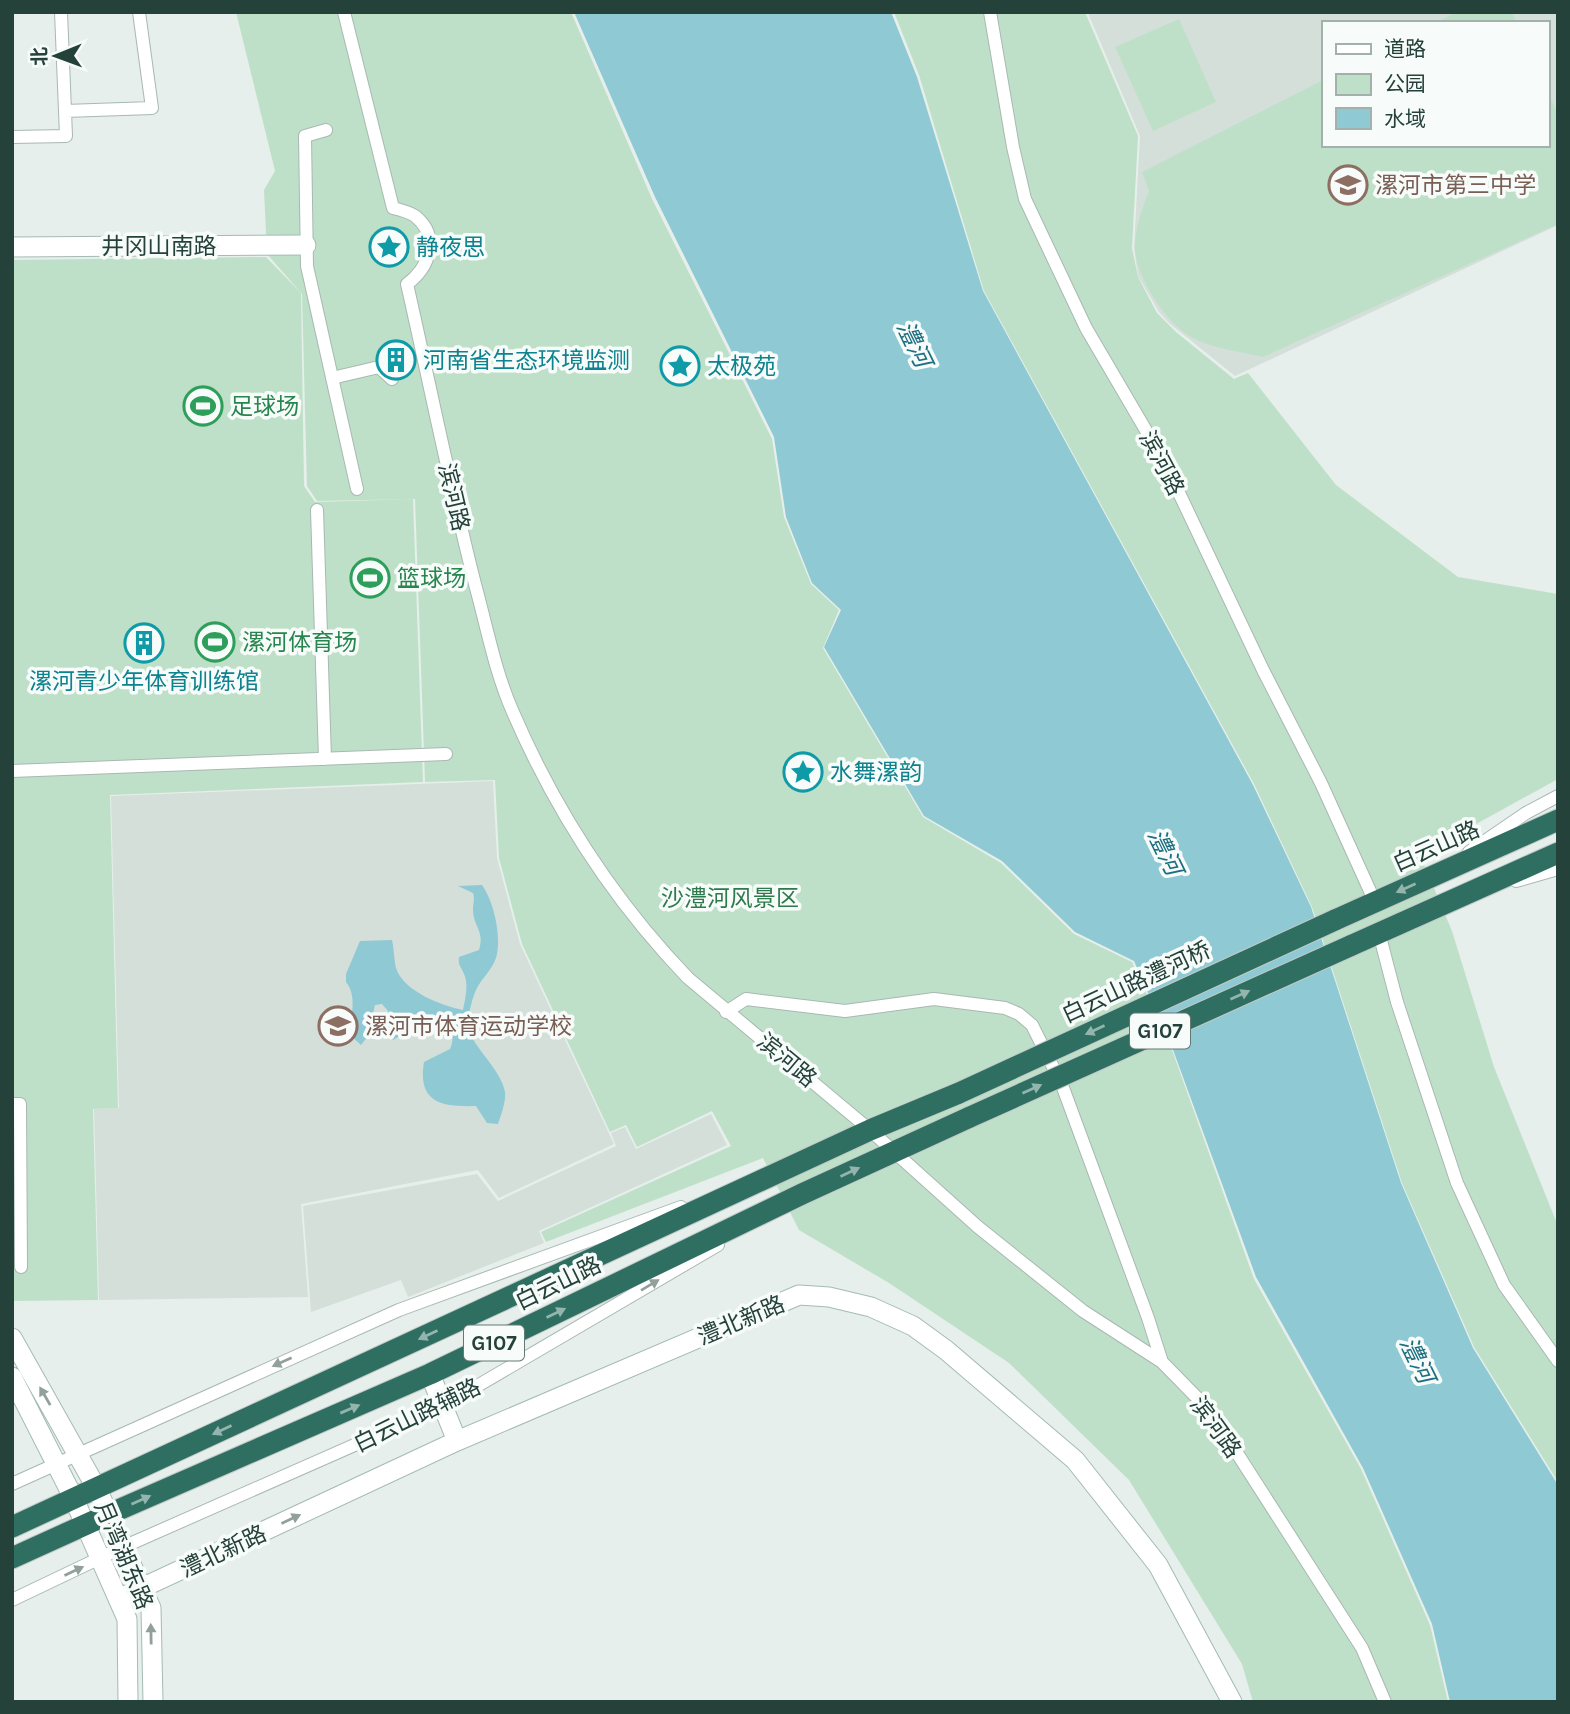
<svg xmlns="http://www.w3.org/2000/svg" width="1570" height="1714" font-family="Karla,'Noto Sans SC',sans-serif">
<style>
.built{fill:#d4dfda;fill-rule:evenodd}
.green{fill:#bfe0c8}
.water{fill:#8ec9d4}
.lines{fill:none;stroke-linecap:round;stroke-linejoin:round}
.street-casing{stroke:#a8b8b2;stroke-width:14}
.secondary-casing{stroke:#a4bbb3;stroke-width:21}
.highway-casing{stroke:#c2cac8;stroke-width:23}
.street{stroke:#fff;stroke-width:12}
.secondary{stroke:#fff;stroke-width:19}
.highway{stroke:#2f6f62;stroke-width:21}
.highway-bridge-casing{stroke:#c2cac8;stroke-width:23;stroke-linecap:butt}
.highway-bridge{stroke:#2f6f62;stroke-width:21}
.oneway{fill:#93b5ae}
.oneway2{fill:#92a09c}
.labels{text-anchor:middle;stroke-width:7;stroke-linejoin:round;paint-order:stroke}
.shield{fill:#f7fbf9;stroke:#637a73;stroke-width:2}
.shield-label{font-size:21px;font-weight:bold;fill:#24423a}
.education-label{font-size:23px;fill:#785e54;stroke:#f7fbf9;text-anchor:start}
.street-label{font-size:23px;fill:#24423a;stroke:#f7fbf9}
.culture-label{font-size:23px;fill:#0d838f;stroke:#f7fbf9;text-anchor:start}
.leisure-label{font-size:23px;fill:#27864d;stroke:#f7fbf9;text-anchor:start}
.park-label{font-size:23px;fill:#2d7a4b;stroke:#f7fbf9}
.water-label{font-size:24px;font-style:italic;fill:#1c6f80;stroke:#f7fbf9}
</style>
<rect width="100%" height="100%" fill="#e6efeb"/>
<path class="built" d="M1090,12h468v213l-323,151 -66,-53 -10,-11 -21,-36 -4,-28 6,-112 -52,-123zM1323,23h224v122h-224z
M493,781l4,77 23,86 94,200 -115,54 -21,-28 -177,34 7,93 -209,3 -5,-191 25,-1 -8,-312z
M711,1114l16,31 -188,86 5,12 -136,54 -7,-17 -90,32 -8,-106 174,-32 21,27 118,-55 -5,-13 14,-6 11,22z"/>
<path class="green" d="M236,12h335l82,189 119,238 12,78 27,67 28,26 -16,38 100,169 78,46 73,71 58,28 40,88 82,229 107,190 69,156 18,77h-195l-11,-38 -113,-184 -120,-117 -120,-80 -90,-53 -36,-72 -217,84 -5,-10 190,-86 -19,-35 -75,36 -11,-22 -16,7 -88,-188 -23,-86 -4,-78 -70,2 -10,-283 -98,2 -10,-15 -5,-192 -35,-40 -3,-64 11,-19z
M894,12h191l53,124 -6,112 6,29 19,36 19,19 58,47 14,-6 88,112 122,92 100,17v185l-138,76 32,76 42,136 64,159v256l-84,-135 -72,-164 -90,-276 -58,-123 -270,-493 -65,-216z
M1456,12h56l4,11h-80z
M1179,19l37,83 -63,29 -38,-84z
M1323,80v65h224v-54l11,23v110l-295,133c-24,-6 -51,-8 -72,-20 -26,-15 -55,-60 -56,-89 0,-20 7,-39 14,-57l-7,-19z
M266,257l35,36 3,193 11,16 98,-3 10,283 -313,13 8,313 -25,1 5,191 -86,1v-1041z"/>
<path class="water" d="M574,12h317l26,65 66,214 270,494 58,122 90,276 72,165 85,137v217h-108l-18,-78 -69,-156 -107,-191 -84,-230 -38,-86 -59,-29 -73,-71 -78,-45 -100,-169 17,-37 -29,-27 -26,-66 -12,-80 -119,-240z
M482,885c12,17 20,52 14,73 -4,12 -15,21 -20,32 -4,9 -7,22 -8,32 -2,20 33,45 37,70 1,10 -4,23 -7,32l-11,-1 -11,-17c-33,1 -59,-2 -52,-44l26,-13c5,-11 2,-21 -4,-31l-22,-4 -21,4 -5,19 -5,3 -6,-5 1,-24 -6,-7 -7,1 -7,31 -7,9 -11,-10c0,-18 8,-38 -4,-53v-8l14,-33 32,-1c2,9 2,20 4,28 7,23 46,38 67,42 2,-10 6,-26 1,-36 -3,-8 -6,-8 -5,-17l20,-7c6,-19 -6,-24 -6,-40 0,-7 2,-10 0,-17l-15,-7z"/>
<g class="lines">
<g class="street-casing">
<path id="street" d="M344,12l49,196c8,2 16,4 22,8 25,20 15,51 -8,68 23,101 43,203 69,304 11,40 19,83 36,122 42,98 101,190 176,268l182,152 108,97 105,84 79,51 48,49 152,237 23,54
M990,12l23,135 12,52 61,129 72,123 22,44 83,175 58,113 54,119
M65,111l87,-3 -13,-96
M326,130l-21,6 2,130 50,223
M12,137l54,-1 -5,-124
M332,378l47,-11 13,12
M317,510l8,249
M12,771l434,-17
M1469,852l57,-39 32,-17
M1516,881l42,-12
M1379,933l18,69 60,181 47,102 54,76
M726,1012l20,-13 99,12 89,-12 71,9 14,6 13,11 30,60 86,233 14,44
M12,1104h8l1,163
M12,1484l387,-174 282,-103
M12,1600l111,-53 320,-141 275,-161"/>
</g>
<g class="secondary-casing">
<path id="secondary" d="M12,247l294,-2
M12,1338l85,151 54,119 2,94
M430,1374l27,67
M12,1377l62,122 53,120 1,83
M118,1599l339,-158 342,-146 30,2 42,10 42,19 33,24 129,110 83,105 74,137"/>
</g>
<g class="highway-casing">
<path id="highway" d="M1335,920l223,-100
M1350,946l208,-93
M12,1527l858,-397 89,-37
M12,1558l97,-44 321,-140 372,-180 168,-77"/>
</g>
<use href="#street" class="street"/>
<use href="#secondary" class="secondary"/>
<use href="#highway" class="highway"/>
<g class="highway-bridge-casing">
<path id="highway-bridge" d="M959,1093l376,-173
M970,1117l380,-171"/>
</g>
<use href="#highway-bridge" class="highway-bridge"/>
</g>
<defs><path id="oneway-solid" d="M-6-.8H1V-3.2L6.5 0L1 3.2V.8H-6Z" transform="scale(1.75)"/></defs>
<g class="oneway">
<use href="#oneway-solid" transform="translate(1406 888) rotate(156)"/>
<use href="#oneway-solid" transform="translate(1240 995) rotate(-24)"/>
<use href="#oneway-solid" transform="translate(1095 1030) rotate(155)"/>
<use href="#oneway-solid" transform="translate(1032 1089) rotate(-24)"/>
<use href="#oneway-solid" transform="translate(850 1172) rotate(-25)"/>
<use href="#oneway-solid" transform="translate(556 1313) rotate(-26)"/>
<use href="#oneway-solid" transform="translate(428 1335) rotate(155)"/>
<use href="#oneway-solid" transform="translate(350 1409) rotate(-23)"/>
<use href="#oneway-solid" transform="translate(222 1430) rotate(155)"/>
<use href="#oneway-solid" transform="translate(141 1500) rotate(-24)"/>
</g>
<g class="oneway2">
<use href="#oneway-solid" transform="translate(650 1285) rotate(-31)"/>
<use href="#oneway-solid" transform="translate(282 1362) rotate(156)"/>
<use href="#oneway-solid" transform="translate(45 1396) rotate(-120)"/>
<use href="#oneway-solid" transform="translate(291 1519) rotate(-25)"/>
<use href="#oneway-solid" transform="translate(74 1571) rotate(-25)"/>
<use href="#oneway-solid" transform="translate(151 1634) rotate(-91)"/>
</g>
<defs>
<g id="school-ring" transform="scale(2.0125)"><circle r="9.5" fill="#f7fbf9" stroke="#8d6e63" stroke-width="1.5"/><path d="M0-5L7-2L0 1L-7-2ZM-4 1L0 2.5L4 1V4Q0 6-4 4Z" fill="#8d6e63"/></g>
<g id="sight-ring" transform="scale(2.0125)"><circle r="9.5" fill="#f7fbf9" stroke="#0f9aa8" stroke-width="1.5"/><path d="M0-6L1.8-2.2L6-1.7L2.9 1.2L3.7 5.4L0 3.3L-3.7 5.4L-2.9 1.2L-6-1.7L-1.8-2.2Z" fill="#0f9aa8"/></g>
<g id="building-ring" transform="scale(2.0125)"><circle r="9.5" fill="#f7fbf9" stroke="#0f9aa8" stroke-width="1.5"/><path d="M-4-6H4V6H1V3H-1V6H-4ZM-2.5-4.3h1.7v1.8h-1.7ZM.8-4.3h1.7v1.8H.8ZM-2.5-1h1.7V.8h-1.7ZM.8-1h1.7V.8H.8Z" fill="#0f9aa8"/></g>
<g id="stadium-ring" transform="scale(2.0125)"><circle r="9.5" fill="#f7fbf9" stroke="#2e9e5b" stroke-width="1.5"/><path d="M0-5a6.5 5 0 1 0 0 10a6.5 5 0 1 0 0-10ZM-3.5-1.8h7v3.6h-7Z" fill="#2e9e5b"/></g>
</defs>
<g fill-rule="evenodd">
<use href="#school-ring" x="1348" y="185"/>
<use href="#sight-ring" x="389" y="247"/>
<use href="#building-ring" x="396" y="360"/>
<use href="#sight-ring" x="680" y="366"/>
<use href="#stadium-ring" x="203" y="406"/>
<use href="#stadium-ring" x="370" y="578"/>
<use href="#stadium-ring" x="215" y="642"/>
<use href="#building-ring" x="144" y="643"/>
<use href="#sight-ring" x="803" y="772"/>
<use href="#school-ring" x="338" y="1026"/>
</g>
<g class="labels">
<g class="shield">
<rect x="1130" y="1013.5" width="60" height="35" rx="5"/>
<rect x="464" y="1325.5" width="60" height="35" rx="5"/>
</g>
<g class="shield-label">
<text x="1160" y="1038">G107</text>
<text x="494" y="1350">G107</text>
</g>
<g class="education-label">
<text x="1375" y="193">漯河市第三中学</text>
<text x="365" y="1034">漯河市体育运动学校</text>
</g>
<g class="street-label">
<text x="159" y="254">井冈山南路</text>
<text transform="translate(1162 463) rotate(62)" y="8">滨河路</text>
<text transform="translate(454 497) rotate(77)" y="8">滨河路</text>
<text transform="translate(1436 846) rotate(-24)" y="8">白云山路</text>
<text transform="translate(1136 982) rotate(-25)" y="8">白云山路澧河桥</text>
<text transform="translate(787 1060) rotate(40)" y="8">滨河路</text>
<text transform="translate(558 1283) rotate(-26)" y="8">白云山路</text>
<text transform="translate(741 1320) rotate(-23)" y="8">澧北新路</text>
<text transform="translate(417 1415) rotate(-26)" y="8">白云山路辅路</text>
<text transform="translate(1216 1427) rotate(54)" y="8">滨河路</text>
<text transform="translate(223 1551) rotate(-25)" y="8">澧北新路</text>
<text transform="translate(124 1555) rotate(67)" y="8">月湾湖东路</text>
</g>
<g class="culture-label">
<text x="416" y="255">静夜思</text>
<text x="423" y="368">河南省生态环境监测</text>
<text x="707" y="374">太极苑</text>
<text x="144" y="689" text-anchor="middle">漯河青少年体育训练馆</text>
<text x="830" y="780">水舞漯韵</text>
</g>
<g class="leisure-label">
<text x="230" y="414">足球场</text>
<text x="397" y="586">篮球场</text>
<text x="242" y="650">漯河体育场</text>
</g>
<g class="park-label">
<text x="730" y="906">沙澧河风景区</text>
</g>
<g class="water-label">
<text transform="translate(914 344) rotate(64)" y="8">澧河</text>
<text transform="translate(1165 852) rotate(64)" y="8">澧河</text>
<text transform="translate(1417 1360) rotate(64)" y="8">澧河</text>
</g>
</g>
<rect width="1570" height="1714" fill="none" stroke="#24423a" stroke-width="28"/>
<rect x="1322" y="21" width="228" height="126" fill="#f7fbf9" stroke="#a3b1ad" stroke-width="2"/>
<rect x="1336" y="44" width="35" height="10" fill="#ffffff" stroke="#a3b1ad" stroke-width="2"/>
<text x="1384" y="56" font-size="21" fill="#24423a">道路</text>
<rect x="1336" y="74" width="35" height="21" fill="#bfe0c8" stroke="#a3b1ad" stroke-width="2"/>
<text x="1384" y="91" font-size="21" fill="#24423a">公园</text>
<rect x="1336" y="108" width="35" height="21" fill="#8ec9d4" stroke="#a3b1ad" stroke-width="2"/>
<text x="1384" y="126" font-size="21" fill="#24423a">水域</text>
<g transform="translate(56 56) rotate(269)" stroke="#f7fbf9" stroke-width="5" paint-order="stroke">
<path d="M0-5L12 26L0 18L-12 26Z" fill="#24423a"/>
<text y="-10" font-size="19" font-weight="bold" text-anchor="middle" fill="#24423a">北</text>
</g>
</svg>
